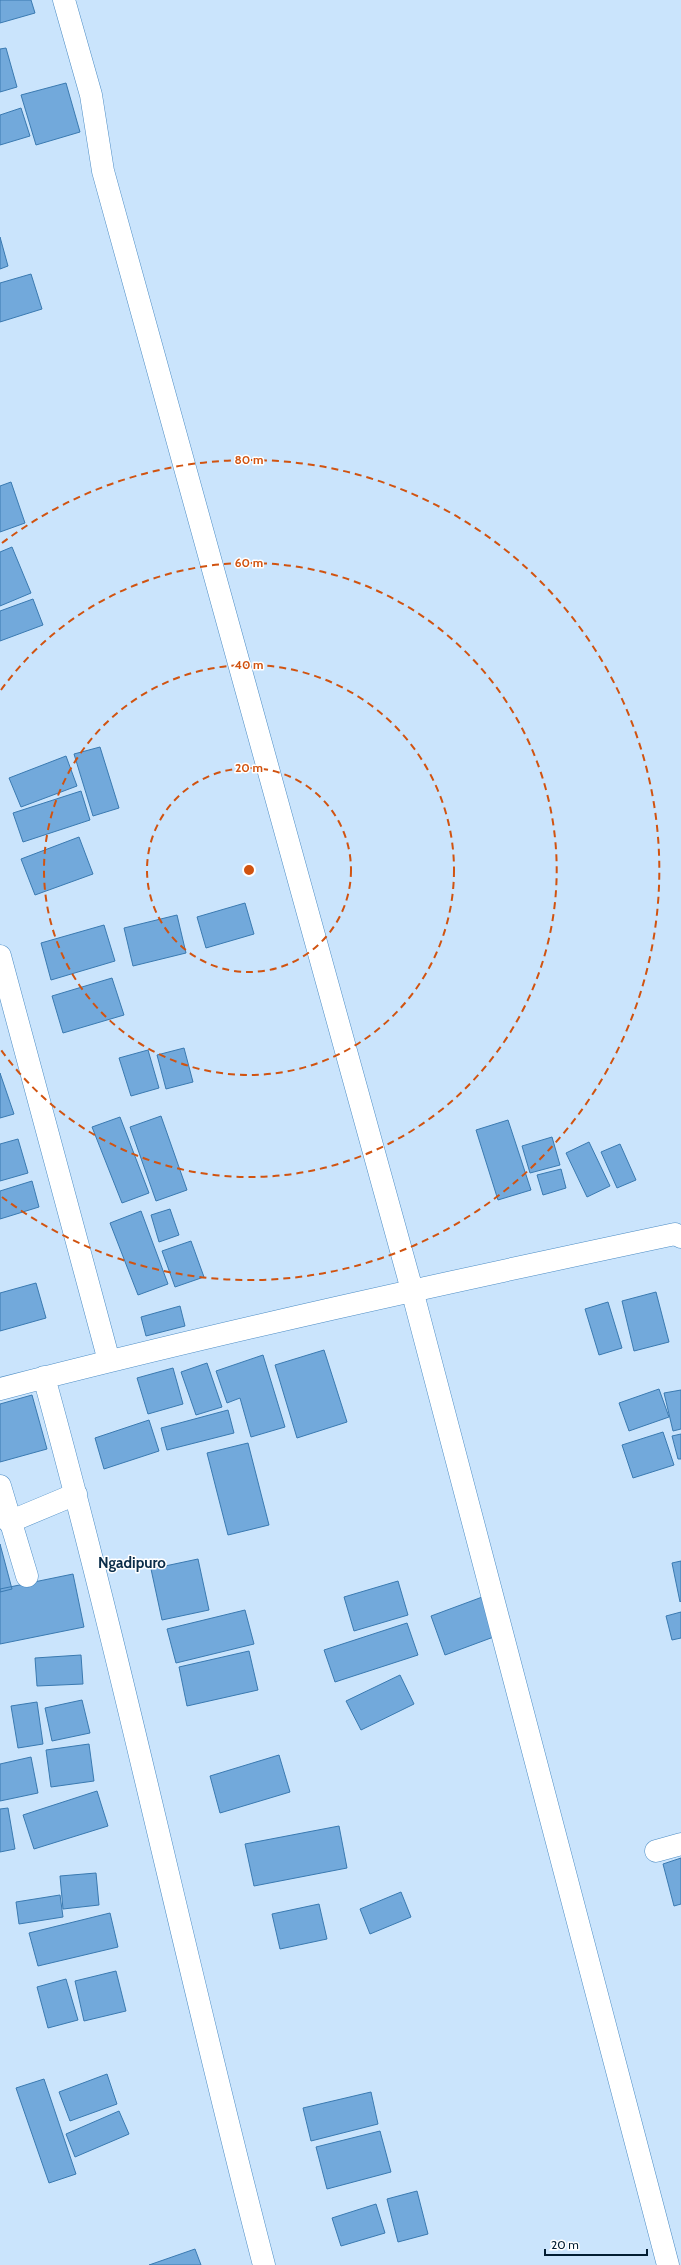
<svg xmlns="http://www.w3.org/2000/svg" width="681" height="2265" font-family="Cabin,sans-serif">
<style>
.building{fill:#72a9db;stroke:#3a7ab1}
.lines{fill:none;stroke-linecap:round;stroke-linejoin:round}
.minor-casing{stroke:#4c8cc4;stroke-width:23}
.minor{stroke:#fff;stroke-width:22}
.ring{fill:none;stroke:#d15310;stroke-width:2;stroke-dasharray:7 5}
.labels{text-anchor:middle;stroke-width:3;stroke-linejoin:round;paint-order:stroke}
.quarter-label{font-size:15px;font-weight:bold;fill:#0a2d49;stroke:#fff}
.centre{fill:#d15310;stroke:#fff;stroke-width:2}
.ring-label{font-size:12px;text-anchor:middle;font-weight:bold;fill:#d15310;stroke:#fff;stroke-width:3;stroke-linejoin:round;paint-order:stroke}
</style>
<rect width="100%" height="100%" fill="#cae4fc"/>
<path class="building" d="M0,0h31l4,13 -35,10z
M6,48l11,39 -17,5v-43z
M66,83l14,49 -44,13 -15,-50z
M21,108l9,28 -30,9v-30z
M0,237l8,29 -8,3z
M31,274l11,35 -42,13v-39z
M11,482l14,41 -25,9v-46z
M12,547l19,46 -31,13v-54z
M33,599l10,26 -43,16v-30z
M100,747l19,61 -26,8 -19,-62z
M66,756l11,30 -56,21 -12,-29z
M81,791l9,29 -67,22 -10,-29z
M79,837l14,37 -58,21 -14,-36z
M245,903l9,31 -48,14 -9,-31z
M177,915l9,38 -53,13 -9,-38z
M104,925l11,36 -64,19 -10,-37z
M112,978l12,37 -61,18 -11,-37z
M184,1048l9,34 -27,7 -9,-34z
M148,1050l11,38 -28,8 -12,-38z
M0,1073l14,41 -14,4z
M161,1116l26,74 -31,11 -26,-74z
M120,1117l29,76 -27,10 -30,-76z
M508,1120l23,70 -33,10 -22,-70z
M552,1137l8,28 -30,8 -8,-27z
M18,1139l10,34 -28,8v-37z
M589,1142l21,44 -23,11 -21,-44z
M620,1144l16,36 -19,8 -16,-36z
M561,1169l5,19 -23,7 -6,-20z
M32,1181l7,26 -39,12v-28z
M170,1209l9,26 -20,7 -8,-27z
M141,1211l27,73 -30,11 -28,-72z
M191,1241l13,36 -29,10 -13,-36z
M36,1283l10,35 -46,13v-38z
M656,1292l13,50 -35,9 -12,-50z
M608,1302l14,46 -23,7 -14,-46z
M180,1306l5,20 -39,10 -5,-19z
M324,1350l23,72 -50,16 -22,-73z
M263,1355l22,72 -34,10 -11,-39 -13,5 -11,-32z
M207,1363l15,44 -26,8 -15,-43z
M173,1368l10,36 -35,10 -11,-36z
M659,1389l10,28 -40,14 -10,-28z
M681,1390v39l-8,2 -9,-38z
M32,1395l15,54 -47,13v-58z
M228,1410l6,23 -67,17 -6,-22z
M149,1420l10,31 -55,18 -9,-31z
M663,1432l11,33 -41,13 -11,-33z
M681,1434v25h-3l-6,-23z
M248,1443l21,82 -41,10 -21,-82z
M0,1544l12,45 -12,3z
M198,1559l11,51 -47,10 -11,-51z
M681,1561v40l-1,1 -8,-39z
M73,1574l11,53 -84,17v-55z
M398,1581l10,34 -54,16 -10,-34z
M485,1596l14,39 -54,20 -14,-39z
M245,1610l9,34 -78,19 -9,-34z
M681,1612v26l-9,2 -6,-24z
M407,1623l11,32 -83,27 -11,-32z
M249,1651l9,39 -71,16 -8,-39z
M81,1655l2,29 -46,2 -2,-28z
M400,1675l14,29 -53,26 -15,-29z
M82,1700l8,33 -38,8 -7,-33z
M37,1702l6,42 -25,4 -7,-42z
M89,1744l5,37 -43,6 -5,-37z
M279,1755l11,37 -70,21 -10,-37z
M31,1757l7,36 -38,8v-37z
M97,1791l11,35 -74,23 -11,-34z
M8,1808l7,41 -15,3v-43z
M339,1826l8,42 -93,18 -9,-42z
M681,1858v46l-7,2 -11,-42z
M96,1873l3,32 -36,4 -3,-33z
M401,1892l10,25 -41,17 -10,-25z
M60,1895l3,22 -44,7 -3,-22z
M319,1904l8,35 -47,10 -8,-35z
M110,1913l8,34 -80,19 -9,-33z
M116,1971l10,40 -42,10 -9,-40z
M66,1979l12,41 -30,8 -11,-41z
M107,2074l10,30 -47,17 -11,-29z
M44,2079l32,95 -27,9 -33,-95z
M371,2092l7,32 -67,17 -8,-33z
M119,2111l10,23 -54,23 -9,-23z
M380,2131l11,41 -64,17 -11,-42z
M417,2191l11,43 -30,8 -11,-43z
M376,2204l9,29 -44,13 -9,-28z
M195,2249l6,16h-52z"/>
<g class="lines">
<g class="minor-casing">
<path id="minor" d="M64,0l27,95 12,76 309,1119 256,975
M0,956l109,405
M44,1377c81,294 143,593 220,888
M0,1389c224,-58 449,-107 675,-155l6,3
M0,1486l27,90
M9,1522l67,-28
M656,1851l25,-7"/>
</g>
<use href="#minor" class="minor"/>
</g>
<g class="ring">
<circle cx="249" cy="870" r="102"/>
<circle cx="249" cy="870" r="205"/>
<path d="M1 690A307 307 0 1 1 1 1050"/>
<path d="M2 543A410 410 0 1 1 2 1197"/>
</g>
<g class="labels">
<g class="quarter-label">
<text x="132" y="1568">Ngadipuro</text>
</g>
</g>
<circle cx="249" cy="870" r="6" class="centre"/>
<g class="ring-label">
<text x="249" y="464">80 m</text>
<text x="249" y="567">60 m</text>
<text x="249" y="669">40 m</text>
<text x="249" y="772">20 m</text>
</g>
<path d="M545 2249v6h102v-6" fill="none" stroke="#021d32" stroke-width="2"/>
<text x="551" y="2249" font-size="12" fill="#021d32" stroke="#ffffff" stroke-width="3" paint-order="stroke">20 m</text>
</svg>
